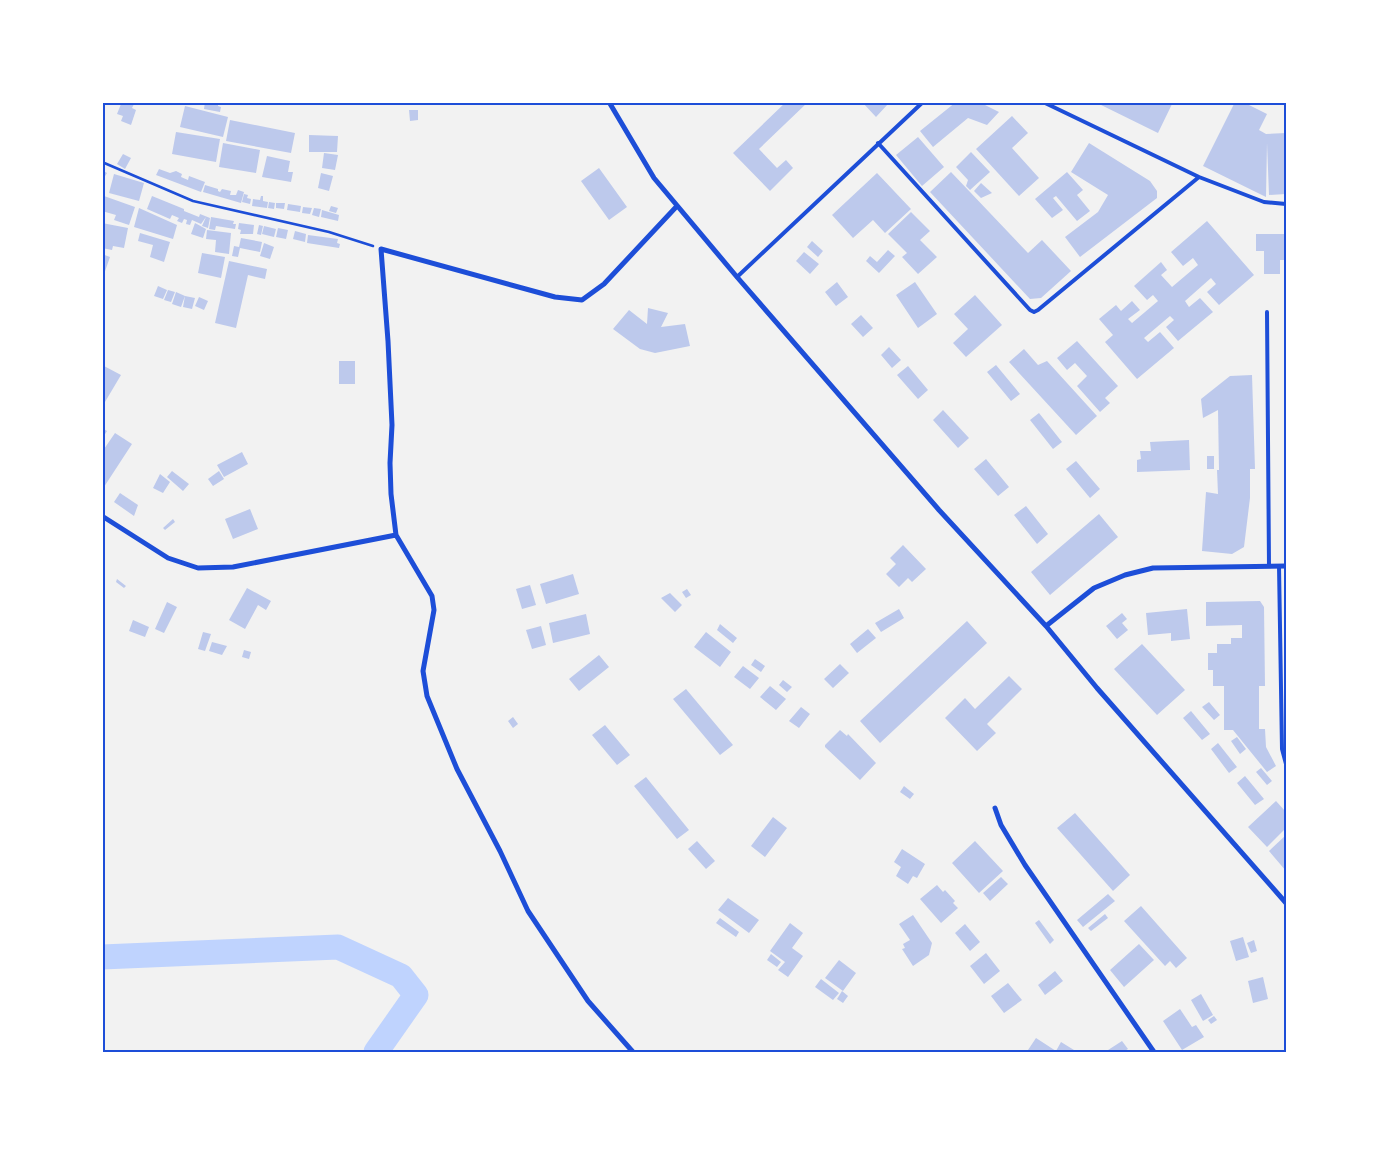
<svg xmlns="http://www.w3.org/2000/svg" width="1389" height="1155" font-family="Overpass,sans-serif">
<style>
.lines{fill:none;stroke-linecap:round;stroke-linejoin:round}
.river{stroke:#bfd3fe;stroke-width:25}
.building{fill:#bdc9ec}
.path{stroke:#1d4ed8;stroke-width:2.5}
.service{stroke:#1d4ed8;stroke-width:4}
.minor{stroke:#1d4ed8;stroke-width:5}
.neatline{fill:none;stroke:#1d4ed8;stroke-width:2}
</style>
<rect width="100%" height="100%" fill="#f2f2f2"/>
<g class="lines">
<path class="river" d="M102,957l236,-10 63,29 15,19 -40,57"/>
</g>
<path class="building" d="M126,102l8,2 -2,4 4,2 -5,15 -10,-4 2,-5 -6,-2 4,-10 3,1z
M205,102h13v4l3,1 -1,5 -16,-3z
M786,102h22l-49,47 18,19 9,-8 7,8 -23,23 -37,-38z
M862,102h25l1,2 -12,13z
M956,102h23l20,10 -12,13 -19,-7 -35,29 -13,-16z
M1095,102h78l-15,31z
M1235,102h8l24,12 -8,16 7,4 20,-1v61l-17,1 -2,-52 -1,54 -63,-31z
M185,106l43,11 -5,20 -43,-10z
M409,110h9v10l-8,1z
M1012,116l16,17 -16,15 27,30 -20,18 -43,-47z
M230,120l65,13 -4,20 -65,-12z
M176,132l44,7 -4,23 -44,-8z
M309,135l29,1 -1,16h-28z
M918,137l26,30 -22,19 -26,-31z
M223,143l37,7 -4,23 -37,-6z
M1089,143l61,38 7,10v7l-77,59 -15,-20 33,-25 10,-17 -37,-23z
M971,152l19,20 -20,18 -4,-4 2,-6 -12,-13z
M324,153l14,2 -3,15 -13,-2z
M123,154l8,4 -6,11 -8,-5z
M267,156l23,5 -2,11h5l-2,10 -29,-5z
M599,168l28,39 -18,13 -28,-39z
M159,169l11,4 6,-2 6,3 -1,3 7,3 1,-4 16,6 -4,10 -45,-17z
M102,170l5,3 -5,8z
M951,172l77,81 14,-13 29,31 -30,27 -11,1 -100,-107z
M1067,172l16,18 -6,5 13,16 -13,10 -21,-25 -3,2 10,12 -11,8 -17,-19z
M321,173l12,3 -4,15 -11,-3z
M877,173l34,36 -26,24 -12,-13 -20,18 -21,-23z
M114,174l30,9 -5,18 -30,-8z
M981,183l11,10 -11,5 -7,-7z
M205,185l13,4v2l2,1 2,-3 9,2 -1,4h6l2,-5 6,2 -3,11 -38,-11z
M244,194l4,1 -1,3 4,1 -1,5 -8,-2z
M104,196l31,11 -6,18 -15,-5 2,-5 -14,-4z
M152,196l32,13v2l15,6 1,-3 10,4 -2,10 -6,-2 4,-9 -5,7 -9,-4 -2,5 -4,-1 1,-4 -3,-1 -2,4 -5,-2 2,-3 -7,-3 -2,4 -23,-10z
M261,196h2v5l5,1 -1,6 -15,-2 1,-7 7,1z
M269,202l6,1 -1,6 -6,-1z
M276,203h9l-1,6 -8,-1z
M288,204l13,2 -1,6 -13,-2z
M331,206l7,2 -2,5 -7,-2z
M303,207l9,1 -2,6 -8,-1z
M139,208l38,17 -4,14 -39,-12z
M314,208l7,1 -2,8 -7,-2z
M322,210l17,5 -1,6 -17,-4z
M911,212l19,19 -10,9 17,17 -19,17 -16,-17 5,-4 -19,-19z
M211,217l23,4 -1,3h3l-1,5 -19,-3 -1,4 -6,-1z
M1207,221l47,54 -35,30 -12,-13 9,-8 -5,-6 -26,23 4,6 11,-9 13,14 -35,29 -12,-14 8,-7 -4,-4 -26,22 4,4 12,-10 14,16 -37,31 -32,-37 8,-7 -14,-16 17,-14 5,6 11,-10 8,9 -12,9 4,4 26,-22 -5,-6 -6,5 -13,-14 27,-24 6,8 -6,5 11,12 26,-22 -5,-7 -10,8 -12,-14z
M102,223l26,5 -4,20 -11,-2 -1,4 -10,-2z
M195,223l11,6 -3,9 -12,-4z
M239,223l15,2 -1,9h-13l1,-4 -3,-1z
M259,225l4,1 -2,9 -4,-1z
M264,226l12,3 -2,8 -12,-3z
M278,228l10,2 -2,9 -10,-2z
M207,230l24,3 -2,21 -14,-2 1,-12 -10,-1z
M295,231l11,3 -1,8 -12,-3z
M140,233l30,9 -6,20 -14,-5 3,-12 -15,-4z
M1256,234h30v26h-6v14h-16v-23h-8z
M308,235l30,4 -1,4 3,1 -1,4 -32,-5z
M241,238l21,4 -2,10 -20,-4 -2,9 -6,-1 2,-10 5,1z
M812,241l11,10 -5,6 -11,-10z
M264,243l10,4 -4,12 -10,-3z
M888,250l7,6 -16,17 -13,-12 4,-5 7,6z
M804,252l15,12 -9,10 -14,-13z
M202,253l23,4 -4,21 -23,-5z
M102,254l8,3 -7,20 -1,-1z
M229,261l38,8 -2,10 -17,-4 -12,53 -21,-5z
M837,282l11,15 -12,9 -11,-14z
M915,282l22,32 -19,14 -22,-33z
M158,286l9,4 -4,9 -9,-3z
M168,290l7,2 -4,10 -7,-2z
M176,292l9,4 -4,11 -9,-3z
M975,295l27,30 -36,32 -13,-14 15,-14 -14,-15z
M185,296l10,2 -3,11 -9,-2z
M199,297l9,4 -4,9 -9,-4z
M648,308l20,5 -7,14 24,-3 5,22 -35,7 -15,-4 -27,-20 16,-19 18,14z
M861,315l12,13 -10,9 -12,-13z
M1077,341l41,45 -13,12 5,5 -10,9 -23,-26 10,-10 -12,-13 -8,7 -10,-12z
M889,347l12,13 -9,8 -11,-13z
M1024,349l14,16 9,-4 50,55 -21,19 -67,-73z
M339,361h16v23h-16z
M996,365l24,29 -9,7 -24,-29z
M104,366l17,9 -19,32v-38z
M908,366l20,24 -10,9 -21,-24z
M1252,375l3,94h-5v29l-6,49 -12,7 -30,-3 4,-59 12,2 -1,-24h2l-1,-60 -15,8 -2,-19 29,-23z
M943,410l26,28 -11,10 -25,-28z
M1039,413l23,29 -9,7 -23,-29z
M102,428l5,3 -5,8z
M115,433l17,11 -30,46v-38z
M1189,440l1,30 -53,2v-12l4,-1 -1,-8h11l-1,-9z
M242,452l6,12 -24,13 -7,-12z
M1207,456h7v13h-7z
M986,459l23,28 -11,9 -24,-27z
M1076,461l24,28 -10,9 -24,-29z
M172,471l17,13 -6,7 -16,-14z
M219,471l5,8 -11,7 -5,-7z
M160,474l10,8 -7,11 -10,-5z
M120,493l18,12 -4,11 -20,-14z
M1026,506l22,28 -11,10 -23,-29z
M250,509l8,20 -25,10 -8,-20z
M1099,514l19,23 -68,58 -19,-23z
M173,519l2,3 -10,8 -2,-2z
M903,545l23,24 -14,13 -4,-4 -9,9 -13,-13 10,-10 -6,-6z
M573,574l6,20 -33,10 -6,-20z
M117,579l9,7 -2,2 -8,-6z
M530,585l6,20 -14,4 -6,-20z
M247,588l24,13 -5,9 -8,-5 -13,24 -16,-9z
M687,589l4,6 -5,3 -4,-6z
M670,593l12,12 -7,7 -14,-14z
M1260,601l4,6 1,79h-6v43h6l1,18 10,19 -9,6 -34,-42h-9v-44h-11v-16h-5v-17h9v-9h14v-6h11v-13l-36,1v-24z
M167,602l10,5 -13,26 -9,-4z
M899,609l5,9 -23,14 -6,-9z
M1187,609l3,30 -19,2v-8l-23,2 -2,-22z
M1122,613l5,6 -5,4 6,7 -11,9 -11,-13z
M586,614l4,20 -37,9 -4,-20z
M133,620l16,7 -4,10 -16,-6z
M967,621l20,22 -107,100 -20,-22z
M720,624l17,14 -4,5 -16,-13z
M541,626l5,19 -14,4 -6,-19z
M868,629l8,9 -19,15 -7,-9z
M203,632l8,2 -6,17 -7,-2z
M706,632l25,20 -11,15 -26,-20z
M212,642l15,4 -5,9 -13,-4z
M1142,644l43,46 -28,25 -43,-46z
M244,650l7,2 -2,7 -7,-2z
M599,655l10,12 -30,24 -10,-12z
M755,659l10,7 -4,6 -10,-7z
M840,664l9,9 -16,15 -9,-9z
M743,666l16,12 -9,11 -16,-12z
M1009,676l13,13 -35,35 9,9 -19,18 -32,-33 20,-20 10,11z
M783,680l9,7 -5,5 -8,-7z
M770,686l16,13 -10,11 -16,-13z
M686,689l47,56 -13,10 -47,-56z
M1209,702l11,13 -6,5 -12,-13z
M801,707l9,7 -11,14 -10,-7z
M1191,711l19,23 -8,6 -19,-22z
M513,717l5,7 -5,4 -5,-7z
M605,725l25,30 -13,10 -25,-30z
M840,730l7,6 1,-2 28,29 -16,17 -35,-33v-2z
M1237,737l9,12 -6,5 -9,-13z
M1218,743l19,24 -8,6 -18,-24z
M1261,768l11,13 -5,4 -11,-13z
M1245,776l19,23 -9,6 -18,-22z
M646,777l43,53 -12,9 -43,-53z
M904,786l10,8 -4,5 -10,-7z
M1276,801l10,11v16l-19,19 -19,-20z
M1075,813l55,62 -17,16 -56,-63z
M773,817l14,11 -22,29 -14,-11z
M1286,835v36l-17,-20z
M697,841l18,20 -9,8 -18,-20z
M975,841l28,30 -24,22 -27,-30z
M902,849l23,15 -8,14 -4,-2 -5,8 -12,-8 5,-9 -7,-5z
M1001,877l7,7 -18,17 -7,-8z
M937,885l6,7 2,-2 10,11 -2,2 5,5 -17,15 -21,-24z
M1108,894l7,7 -32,26 -6,-7z
M728,898l31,22 -10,13 -31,-23z
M1141,906l46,52 -11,10 -6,-7 -5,5 -41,-45z
M1105,914l3,4 -17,13 -3,-3z
M913,915l19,28 -3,12 -16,11 -11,-17 3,-1 -2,-4 7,-4 -11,-16z
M720,918l19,14 -3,5 -20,-14z
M1039,920l15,20 -4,4 -15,-21z
M790,923l13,10 -11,15 11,8 -15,21 -10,-7 7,-8 -15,-11z
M965,924l15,18 -10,9 -15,-18z
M1243,937l6,20 -13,4 -6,-20z
M1254,940l3,11 -6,2 -4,-10z
M1139,944l15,16 -30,27 -14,-17z
M986,953l14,18 -16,13 -14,-18z
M771,954l10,8 -4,5 -10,-7z
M839,960l17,13 -13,18 -18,-13z
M1055,971l8,10 -18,14 -7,-10z
M1263,977l5,22 -15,4 -5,-22z
M821,979l18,14 -6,7 -18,-13z
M1008,983l14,17 -18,13 -13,-17z
M842,991l6,5 -5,7 -6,-4z
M1201,994l12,21 -10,6 -12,-21z
M1180,1009l12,18 4,-2 8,12 -22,13 -19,-29z
M1214,1016l3,4 -6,4 -3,-4z
M1036,1038l20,13 5,-9 13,8 -2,2h-40l-4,-2z
M1122,1041l6,8 -5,3h-18z"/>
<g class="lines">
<path class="path" d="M102,162l91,39 136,31 44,14"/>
<path class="service" d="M1043,102l156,75 65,25 22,2
M878,143l152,167 4,2 4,-2 161,-133
M737,277l186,-175
M1267,312l2,254
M1279,566l3,183 4,15"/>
<path class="minor" d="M609,102l45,76 83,99 202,233 107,116 51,62 189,215
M102,516l66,42 30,10 35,-1 163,-32
M1046,626l48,-38 31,-13 28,-7 133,-2
M995,808l6,17 24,40 129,187
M633,1052l-45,-51 -60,-90 -28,-60 -43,-82 -30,-73 -4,-25 11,-61 -2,-14 -36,-61 -5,-41 -1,-31 2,-38 -4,-84 -7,-92 174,48 27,3 22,-16 73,-78"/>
</g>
<rect width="1389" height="1155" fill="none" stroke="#ffffff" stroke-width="208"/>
<rect x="104" y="104" width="1181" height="947" class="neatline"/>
</svg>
